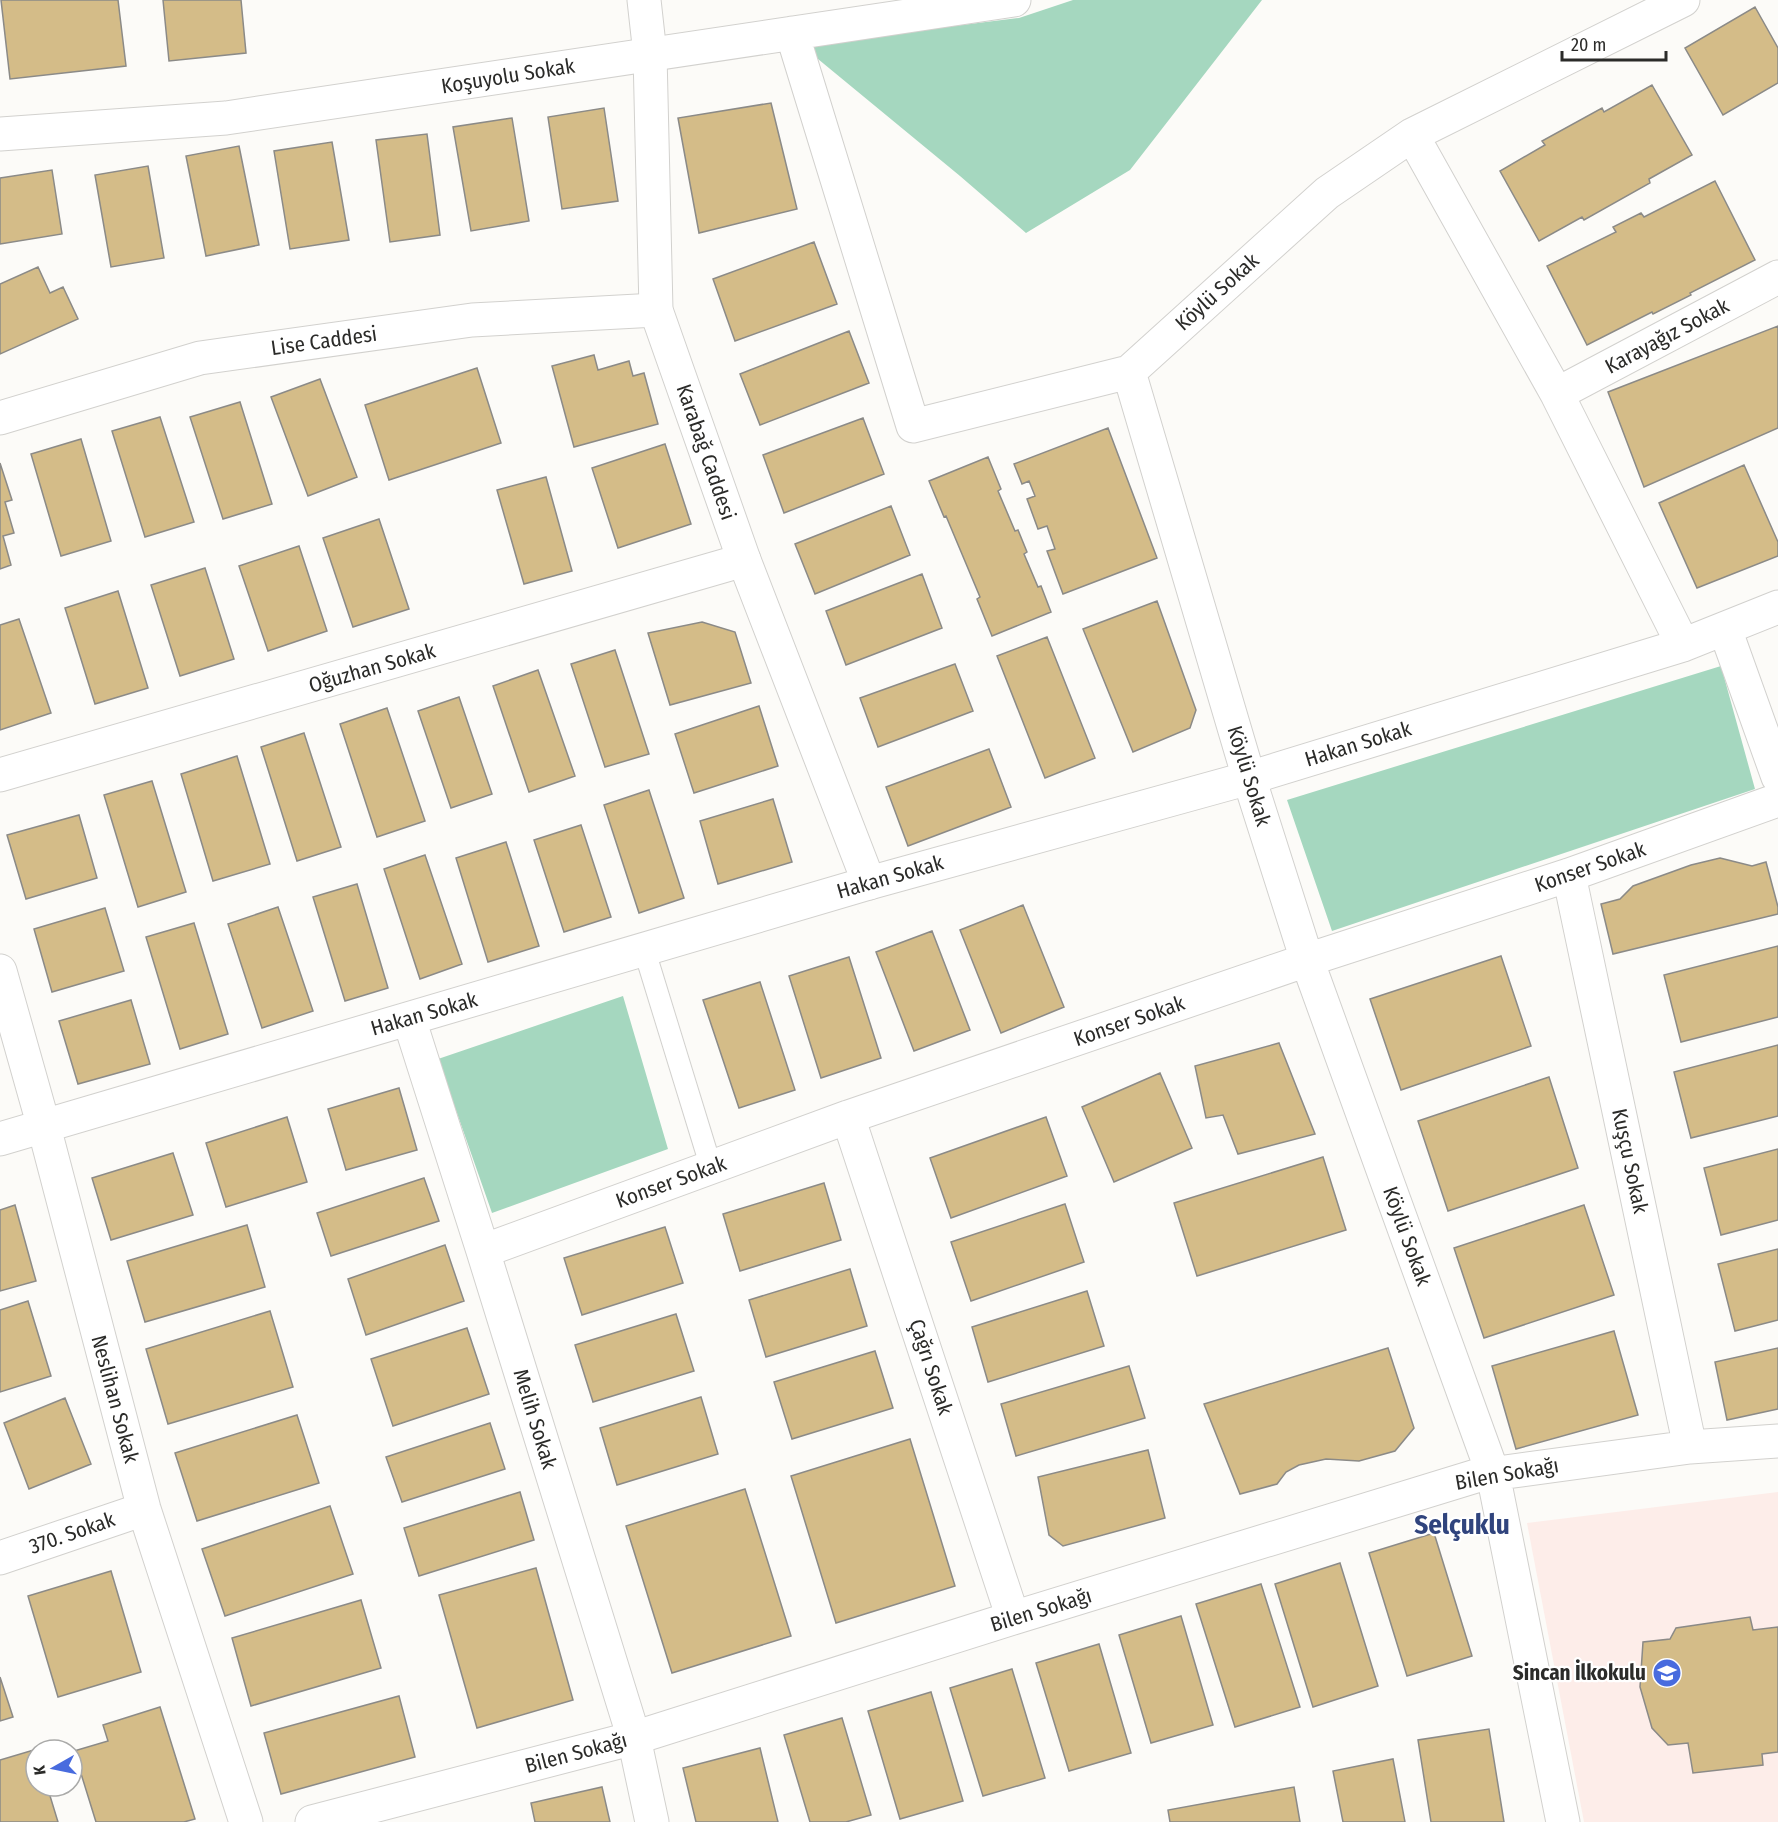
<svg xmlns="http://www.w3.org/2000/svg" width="1778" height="1822" font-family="'Fira Sans Condensed',sans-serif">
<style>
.education{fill:#fdede9}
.green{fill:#a5d7bf}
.building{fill:#d4bc88;stroke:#8b8a87;stroke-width:1.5}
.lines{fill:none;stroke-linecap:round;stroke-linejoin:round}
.lane-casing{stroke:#d2d1ce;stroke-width:23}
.street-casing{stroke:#d2d1ce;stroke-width:35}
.secondary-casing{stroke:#d2d1ce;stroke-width:35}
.lane{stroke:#fff;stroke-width:21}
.street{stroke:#fff;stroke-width:33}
.secondary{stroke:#fff;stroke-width:33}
.labels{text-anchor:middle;stroke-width:4.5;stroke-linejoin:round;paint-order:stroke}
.street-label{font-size:21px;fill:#2b2b29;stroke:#fff}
.poi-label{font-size:21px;font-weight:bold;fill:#2b2b29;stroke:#fff;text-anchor:end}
.district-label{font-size:27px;font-weight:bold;fill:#30447d;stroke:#fff}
</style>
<rect width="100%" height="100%" fill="#fcfbf8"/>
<path class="education" d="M1778,1492v330h-194l-57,-299z"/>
<path class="green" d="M1073,0h189l-132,170 -104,63 -66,-57 -159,-131 218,-27z
M1721,666l34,123 -423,142 -45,-131z
M623,996l45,153 -176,64 -54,-154z"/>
<path class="building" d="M1,0h117l8,66 -116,13z
M163,0h78l5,53 -77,8z
M1755,7l23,41v35l-55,32 -38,-67z
M1652,85l40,70 -43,24 1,4 -66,37 -2,-3 -43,24 -39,-70 45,-26 -3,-4 60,-33 2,4z
M771,103l26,106 -98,24 -21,-115z
M604,108l14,93 -56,8 -14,-92z
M512,118l17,103 -58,10 -18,-104z
M427,134l13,101 -50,7 -14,-102z
M332,142l17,98 -59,9 -16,-98z
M239,146l20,99 -53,11 -20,-100z
M148,166l16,92 -53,9 -16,-92z
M52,170l10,64 -62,10v-66z
M1715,181l40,79 -65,33 1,2 -38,19 -1,-2 -65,33 -40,-79 69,-34 -3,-5 28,-14 3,4z
M814,242l23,62 -102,37 -22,-62z
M38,267l12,26 13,-6 15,32 -78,35v-70z
M1778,326v102l-134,59 -36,-95z
M849,331l20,52 -109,42 -20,-51z
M594,355l4,15 31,-9 4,15 11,-3 14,51 -84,23 -22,-81z
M477,368l24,75 -112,37 -24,-75z
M320,379l37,98 -49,19 -37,-99z
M240,402l32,102 -49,15 -33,-102z
M160,417l34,105 -49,15 -33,-106z
M863,418l21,56 -100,39 -21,-58z
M1108,428l49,130 -94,36 -16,-43 8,-2 -8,-23 -9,3 -11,-30 8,-3 -6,-15 -7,3 -8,-20z
M81,439l30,102 -50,15 -30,-102z
M665,444l26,80 -73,24 -26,-80z
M988,457l13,32 -3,2 17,40 3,-1 9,22 -3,2 14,33 3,-1 10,26 -59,24 -15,-37 3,-2 -34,-81 -2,1 -15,-36z
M0,463l12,37 -7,2 9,31 -11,3 8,29 -11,4z
M1744,465l34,77v14l-81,32 -38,-85z
M546,477l26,94 -48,13 -27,-94z
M891,506l19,49 -95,39 -20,-50z
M379,519l30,90 -56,18 -30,-89z
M299,546l28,85 -59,20 -29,-85z
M205,568l29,91 -54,17 -29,-91z
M922,574l20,54 -96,37 -20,-54z
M118,591l30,97 -53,16 -30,-96z
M1157,601l39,109 -6,18 -57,24 -50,-123z
M19,619l32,94 -51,17v-105z
M702,622l33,10 16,51 -81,22 -22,-72z
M1047,637l48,121 -50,20 -48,-122z
M615,650l34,104 -44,13 -34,-103z
M955,664l18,47 -95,36 -18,-49z
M538,670l37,106 -46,16 -36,-106z
M459,697l33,97 -41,14 -33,-97z
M759,706l19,60 -84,27 -19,-59z
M387,708l38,113 -48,16 -37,-113z
M304,733l37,114 -44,14 -36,-114z
M989,749l22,58 -103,39 -22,-59z
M237,756l33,108 -57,17 -32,-107z
M152,781l34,111 -48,15 -34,-112z
M649,790l35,108 -45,15 -35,-108z
M773,799l19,63 -74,22 -18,-63z
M79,815l18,63 -71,21 -19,-64z
M581,825l30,92 -47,15 -30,-92z
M506,842l33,104 -51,16 -32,-104z
M425,855l37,109 -42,15 -36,-110z
M1720,858l32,8 14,-4 12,45v7l-165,40 -12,-50 19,-5 13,-13 58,-21z
M357,884l31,104 -43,13 -32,-104z
M1023,905l41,102 -63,26 -41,-103z
M278,907l35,104 -51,17 -34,-104z
M105,908l19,63 -72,21 -18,-63z
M194,923l34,111 -48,15 -34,-112z
M932,931l38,99 -56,21 -38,-99z
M1778,946v71l-97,25 -17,-67z
M1501,956l30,90 -130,44 -31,-91z
M849,957l32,101 -60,20 -32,-102z
M760,982l35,108 -56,18 -36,-108z
M131,1000l19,64 -72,20 -19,-63z
M1279,1043l36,91 -77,20 -15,-39 -17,3 -11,-52z
M1778,1045v71l-87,22 -17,-66z
M1160,1073l32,75 -78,34 -32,-75z
M1549,1077l29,91 -130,43 -30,-90z
M399,1088l18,62 -71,20 -18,-61z
M287,1117l20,65 -81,25 -20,-64z
M1046,1117l21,59 -116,42 -21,-60z
M1778,1149v71l-57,15 -17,-67z
M173,1153l20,62 -82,25 -19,-62z
M1323,1157l23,73 -149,46 -23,-73z
M424,1178l15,43 -108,35 -14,-43z
M824,1183l17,57 -101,31 -17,-57z
M1065,1204l19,58 -113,39 -20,-59z
M15,1205l21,76 -36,10v-81z
M1584,1205l30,90 -130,43 -30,-90z
M247,1225l18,62 -120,35 -18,-61z
M665,1227l18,56 -101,32 -18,-57z
M445,1245l19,56 -98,34 -18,-56z
M1778,1249v71l-43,11 -17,-67z
M850,1269l17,57 -101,31 -17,-57z
M1087,1291l17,55 -116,36 -16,-55z
M28,1301l23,75 -51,16v-82z
M270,1311l23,76 -125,37 -22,-75z
M676,1314l18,57 -101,31 -18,-57z
M467,1328l22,66 -96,32 -22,-67z
M1614,1331l24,84 -122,34 -24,-83z
M1388,1348l26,80 -19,23 -36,10 -33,-2 -27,6 -13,7 -9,12 -37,10 -36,-90z
M1778,1348v61l-51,11 -12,-58z
M875,1351l18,57 -101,31 -18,-57z
M1129,1366l16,52 -129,38 -15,-52z
M701,1397l17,57 -101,31 -17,-57z
M65,1398l26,66 -62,25 -25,-66z
M297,1415l22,68 -122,38 -22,-68z
M490,1423l15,46 -103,33 -16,-45z
M910,1439l45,147 -119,37 -45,-147z
M1148,1450l17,68 -102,28 -14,-11 -11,-58z
M745,1489l46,147 -119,37 -46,-147z
M520,1492l14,48 -115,36 -15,-48z
M330,1506l23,68 -128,42 -23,-67z
M1434,1533l38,123 -65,20 -38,-123z
M1340,1563l38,123 -65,21 -38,-123z
M536,1568l37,132 -96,28 -38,-133z
M111,1571l30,101 -83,25 -30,-101z
M1261,1584l39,123 -65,20 -39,-123z
M361,1600l20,68 -130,38 -19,-68z
M1181,1616l32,109 -62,18 -32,-108z
M1750,1617l3,13 25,-3v125l-16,2 1,11 -70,8 -5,-30 -20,2 -16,-17 -12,-41 3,-45 27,-3 6,-11z
M1099,1644l32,109 -62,18 -33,-108z
M1012,1669l33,109 -62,18 -33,-108z
M0,1677l13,40 -13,4z
M931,1692l32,109 -63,18 -32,-108z
M399,1696l16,61 -134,37 -17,-61z
M160,1707l35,112 -11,3h-88l-22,-71 34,-10 -5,-16z
M842,1718l29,97 -25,7h-36l-26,-87z
M1489,1729l15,93h-73l-13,-82z
M760,1748l18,74h-82l-13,-54z
M37,1749l-1,37h11l11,36h-58v-62z
M1393,1759l12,63h-62l-10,-51z
M602,1787l8,35h-75l-4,-19z
M1294,1787l6,35h-130l-2,-12z"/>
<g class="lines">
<g class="lane-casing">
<path id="lane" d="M644,949l67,218"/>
</g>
<g class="street-casing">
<path id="street" d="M792,33l121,393 216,-54
M0,134l226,-16 788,-118
M1412,135l145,259 126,251
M1557,394l221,-117
M0,418l200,-60 272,-38 184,-10
M1725,629l53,148
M0,775l744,-215
M1569,875l121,572
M0,971l44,156 100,382 102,313
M409,1019l74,232 151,487 18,84
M848,1117l165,501
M0,1139l869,-256 380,-105 434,-133 95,-38
M483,1251l365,-134 459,-157 262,-85 209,-75
M0,1558l144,-49
M312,1822l322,-84 379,-120 463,-142 214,-29 88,-6
M1563,1822l-70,-348 -186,-514 -58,-182 -120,-406 198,-179 85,-58 271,-135"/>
</g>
<g class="secondary-casing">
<path id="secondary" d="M644,0l6,54 6,256 88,250 125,323"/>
</g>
<use href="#lane" class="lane"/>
<use href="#street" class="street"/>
<use href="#secondary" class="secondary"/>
</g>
<defs>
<g id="school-disc" transform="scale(1.5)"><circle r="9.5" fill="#486bde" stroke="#fff"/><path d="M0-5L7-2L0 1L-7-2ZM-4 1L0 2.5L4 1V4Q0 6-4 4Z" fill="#fff"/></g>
</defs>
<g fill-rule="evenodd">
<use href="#school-disc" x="1667" y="1673"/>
</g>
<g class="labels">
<g class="street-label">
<text transform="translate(508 76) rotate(-9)" y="7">Koşuyolu Sokak</text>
<text transform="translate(1217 292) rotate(-42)" y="7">Köylü Sokak</text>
<text transform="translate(1667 336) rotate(-28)" y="7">Karayağız Sokak</text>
<text transform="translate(324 341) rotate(-8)" y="7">Lise Caddesi</text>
<text transform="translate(706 452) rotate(71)" y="7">Karabağ Caddesi</text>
<text transform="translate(372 668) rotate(-16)" y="7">Oğuzhan Sokak</text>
<text transform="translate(1358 744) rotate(-17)" y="7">Hakan Sokak</text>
<text transform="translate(1249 776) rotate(73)" y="7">Köylü Sokak</text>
<text transform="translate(1590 867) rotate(-19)" y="7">Konser Sokak</text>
<text transform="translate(890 877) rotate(-16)" y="7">Hakan Sokak</text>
<text transform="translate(424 1014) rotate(-16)" y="7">Hakan Sokak</text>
<text transform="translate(1129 1021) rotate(-19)" y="7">Konser Sokak</text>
<text transform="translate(1630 1161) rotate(78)" y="7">Kuşçu Sokak</text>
<text transform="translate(671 1182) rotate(-20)" y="7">Konser Sokak</text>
<text transform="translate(1407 1236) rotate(70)" y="7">Köylü Sokak</text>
<text transform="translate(931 1367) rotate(72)" y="7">Çağrı Sokak</text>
<text transform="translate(115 1399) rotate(75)" y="7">Neslihan Sokak</text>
<text transform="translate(535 1419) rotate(73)" y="7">Melih Sokak</text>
<text transform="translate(1507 1474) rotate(-10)" y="7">Bilen Sokağı</text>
<text transform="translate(72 1533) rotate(-19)" y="7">370. Sokak</text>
<text transform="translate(1041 1610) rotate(-17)" y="7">Bilen Sokağı</text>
<text transform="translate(576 1753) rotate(-15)" y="7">Bilen Sokağı</text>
</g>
<g class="poi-label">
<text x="1646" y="1680">Sincan İlkokulu</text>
</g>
<g class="district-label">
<text x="1462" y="1534">Selçuklu</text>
</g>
</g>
<g transform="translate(54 1768) rotate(261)"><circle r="28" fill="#ffffff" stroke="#aaaaa9" stroke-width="1.5"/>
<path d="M0-4.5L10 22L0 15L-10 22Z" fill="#486bde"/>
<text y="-9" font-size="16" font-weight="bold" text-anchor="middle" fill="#2b2b29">K</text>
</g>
<path d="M1562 51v9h104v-9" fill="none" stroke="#2b2b29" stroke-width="3"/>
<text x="1571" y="51" font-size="18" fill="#2b2b29" stroke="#ffffff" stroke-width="4.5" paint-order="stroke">20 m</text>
</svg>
